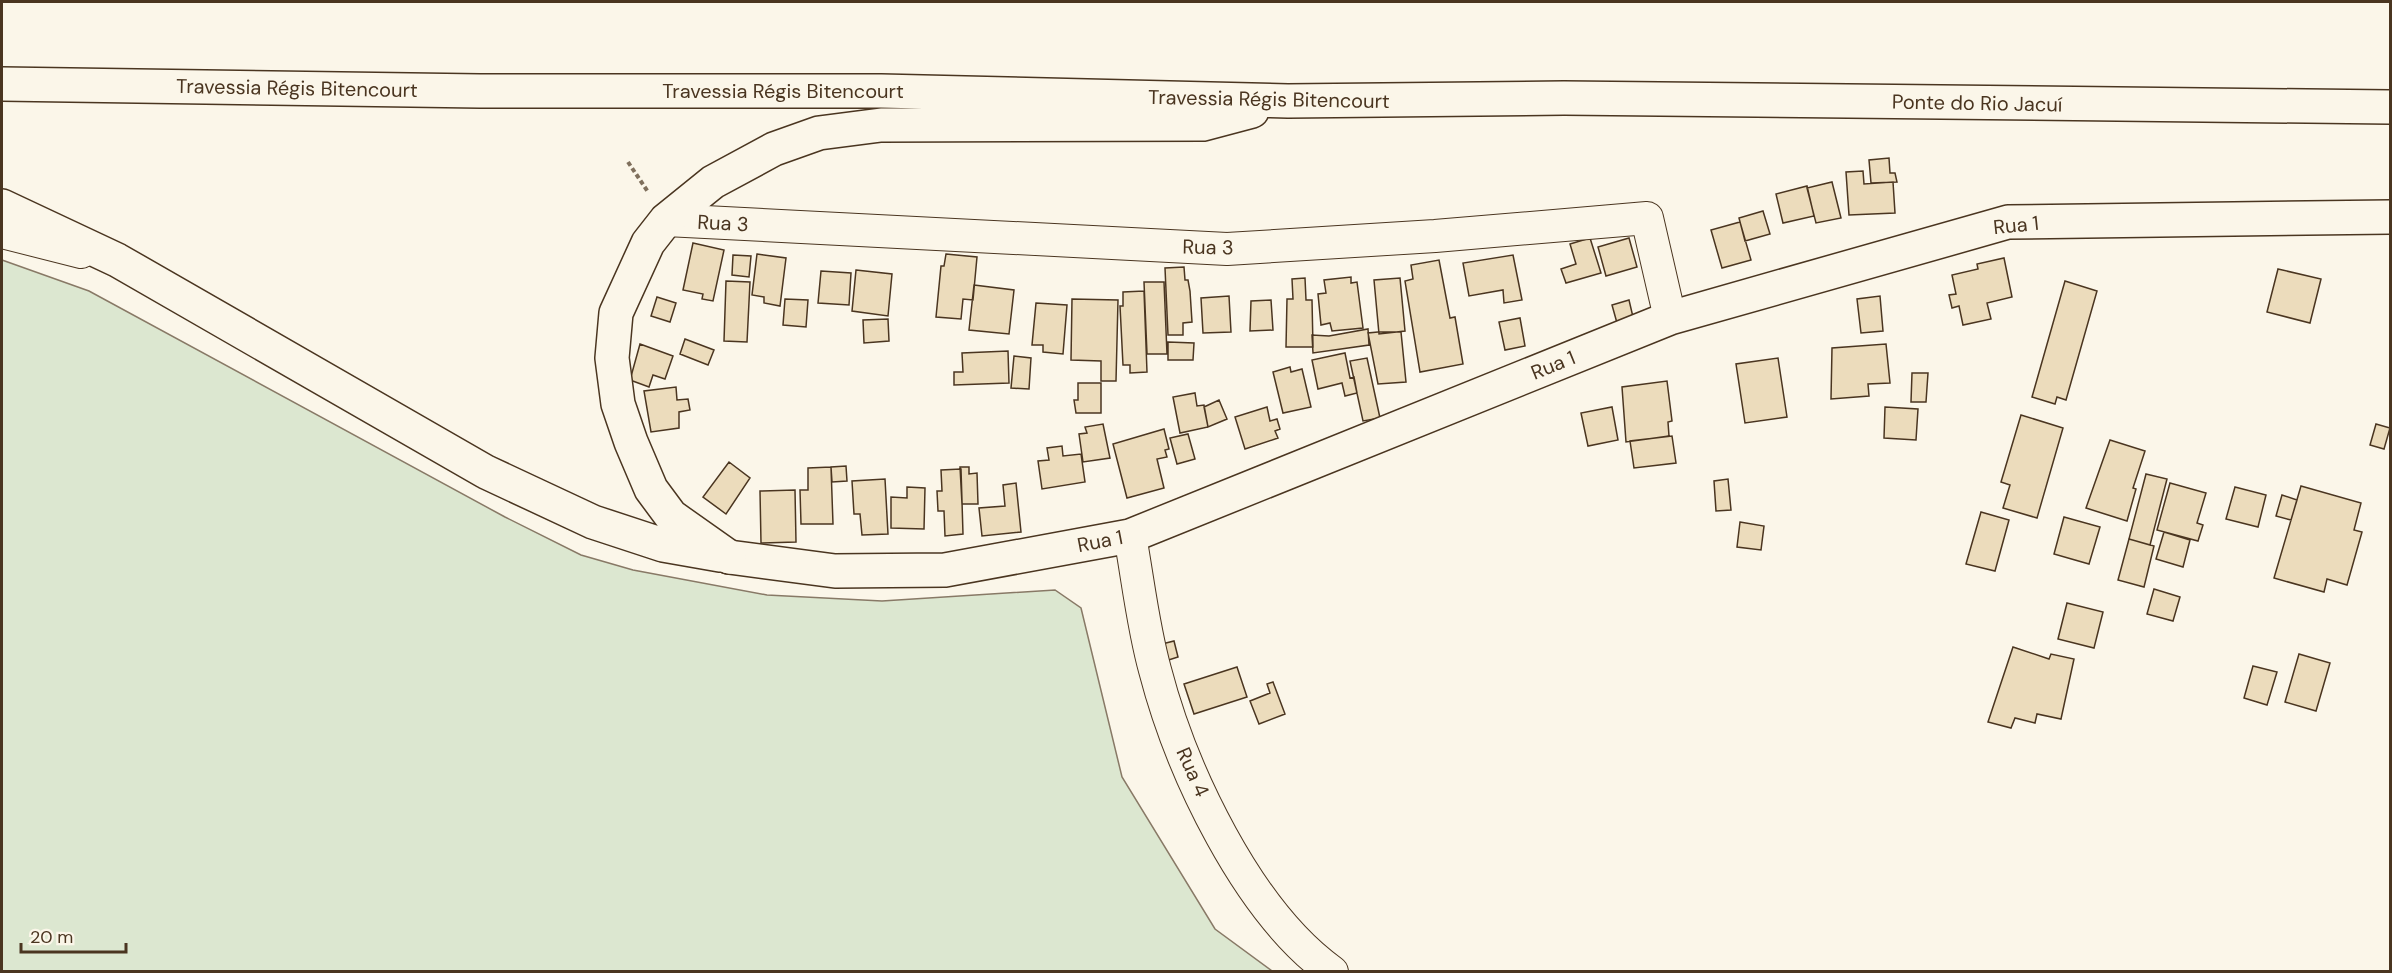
<svg xmlns="http://www.w3.org/2000/svg" width="2392" height="973" font-family="'DM Sans',sans-serif">
<style>
.green{fill:#dce7d0;stroke:#887966;stroke-width:1.5}
.building{fill:#ecdcbc;stroke:#4a3520;stroke-width:1.5}
.lines{fill:none;stroke-linecap:round;stroke-linejoin:round}
.street-casing{stroke:#4a3520;stroke-width:34}
.secondary-casing{stroke:#4a3520;stroke-width:36}
.highway-casing{stroke:#4a3520;stroke-width:36}
.path{stroke:#7f6f5c;stroke-width:4;stroke-dasharray:4.5 3;stroke-linecap:butt}
.street{stroke:#fbf6e9;stroke-width:32}
.secondary{stroke:#fbf6e9;stroke-width:33}
.highway{stroke:#fbf6e9;stroke-width:33}
.labels{text-anchor:middle;stroke-width:4.5;stroke-linejoin:round;paint-order:stroke}
.street-label{font-size:20px;fill:#4a3520;stroke:#fbf6e9}
</style>
<rect width="100%" height="100%" fill="#fbf6e9"/>
<path class="green" d="M2,260l87,31 416,226 76,38 52,15 134,25 115,6 173,-11 26,18 41,169 93,152 57,42h-1270z"/>
<path class="building" d="M1889,158l1,15h5l2,9 -26,1 -2,-23z
M1863,171l1,13 29,-2 2,31 -46,2 -3,-43z
M1832,182l9,36 -25,5 -9,-35z
M1807,186l7,30 -31,7 -7,-29z
M1763,211l7,23 -25,7 -6,-23z
M1740,222l11,38 -29,8 -11,-38z
M1590,238l11,35 -35,10 -5,-14 15,-5 -6,-20z
M1629,238l8,29 -31,9 -8,-29z
M693,243l31,7 -11,51 -11,-2 1,-5 -20,-4z
M757,254l29,4 -6,48 -16,-3v-6l-12,-2z
M946,254l31,3 -4,43 -10,-1 -2,20 -25,-2 5,-51h3z
M733,255l18,1 -2,21 -17,-2z
M1513,255l9,45 -18,3 -1,-13 -34,6 -6,-33z
M2004,258l8,39 -25,6 4,16 -28,6 -4,-19 -7,2 -3,-13 7,-1 -4,-19 26,-6 -1,-5z
M1439,260l11,58 5,-1 8,47 -43,8 -15,-91 8,-2 -2,-14z
M1184,267l1,13h3l2,11 2,31 -9,1v12h-15l-3,-67z
M2278,269l43,10 -11,44 -43,-11z
M856,270l36,4 -4,42 -36,-5z
M821,271l30,2 -2,32 -31,-2z
M1351,277v6l6,-1 6,46 -31,3 -2,-8 -9,2 -3,-31 8,-1 -2,-13z
M1305,278l1,22h6l1,47h-27l1,-48h6l-1,-20z
M1400,278l5,53 -26,3 -5,-54z
M726,281l24,1 -3,60 -23,-1z
M2065,281l32,10 -31,109 -9,-3 -2,7 -23,-7z
M1144,282h20l3,72h-20z
M974,285l40,5 -5,44 -40,-4z
M1144,291l3,81 -17,1v-8h-7l-3,-59h3v-14z
M1229,296l2,36 -28,1 -2,-35z
M1880,296l3,35 -22,2 -4,-34z
M657,297l19,6 -6,19 -19,-6z
M785,299l23,1 -2,27 -23,-2z
M1072,299l46,1 -2,81h-15v-20l-30,-1z
M1271,300l2,30 -23,1 1,-30z
M1629,300l4,17 -16,6 -5,-18z
M1036,303l31,2 -4,49 -20,-2v-7h-11z
M1520,318l5,28 -20,4 -6,-28z
M888,319l1,22 -25,2 -1,-23z
M1368,329l1,16 -56,8 -1,-18 17,1z
M1378,332h23l5,50 -28,2 -10,-51z
M685,339l29,11 -6,15 -28,-11z
M1168,342l26,1 -1,17h-25z
M640,344l33,12 -8,23 -12,-4 -4,12 -19,-7z
M1886,344l4,39 -22,1 1,12 -38,3 1,-51z
M1008,351l1,32 -55,2v-13h9l-1,-19z
M1345,353l5,25 4,-1 3,16 -12,3 -3,-13 -24,6 -6,-29z
M1014,356l17,2 -2,31 -18,-1z
M1367,358l13,60 -17,3 -13,-60z
M1778,358l9,59 -42,6 -9,-59z
M1290,367l1,5 11,-3 9,38 -28,6 -10,-41z
M1912,373h16l-2,29h-15z
M1667,381l5,40 -4,1 1,14 -43,6 -4,-55z
M1078,383h23v30h-25l-2,-13h4z
M676,387l1,13 11,-1 2,11 -11,2v16l-28,4 -7,-41z
M1195,393l2,13 7,-1 4,22 -28,6 -7,-36z
M1219,400l8,19 -19,8 -4,-20z
M1267,407l3,14 7,-2 3,10 -5,2 3,7 -33,11 -10,-32z
M1612,407l6,33 -30,6 -7,-33z
M1885,407l33,2 -2,31 -32,-2z
M2021,415l42,13 -26,90 -34,-10 7,-23 -9,-3z
M1103,424l7,34 -27,4 -4,-28 8,-1 -2,-6z
M2376,424l14,4 -6,21 -14,-4z
M1164,429l5,20 -4,1 2,7 -10,2 7,29 -37,10 -14,-54z
M1188,434l7,25 -18,5 -7,-26z
M1672,436l4,27 -42,5 -4,-27z
M2110,440l35,11 -12,37 3,1 -9,32 -41,-13z
M1062,446l1,10 18,-2 4,28 -43,7 -4,-28 11,-1 -2,-12z
M729,462l21,16 -24,36 -23,-17z
M846,466l1,15 -15,1 -1,-15z
M831,467l2,57h-32l-1,-34h8v-22z
M960,467h9v7l8,-1 1,31h-16z
M961,469l2,65 -18,2 -1,-25h-6l-1,-20h5l-1,-21z
M2146,474l21,5 -17,66 -21,-6z
M885,479l3,55 -26,1 -2,-21h-6l-2,-33z
M1728,479l3,31 -15,1 -2,-30z
M1016,483l5,49 -39,4 -3,-28 26,-2 -2,-21z
M2170,483l36,10 -9,30 6,2 -5,16 -41,-11z
M2301,486l60,17 -7,27 8,2 -15,53 -20,-6 -3,13 -50,-14z
M907,487l18,1 -1,41 -33,-1v-31l16,1z
M2235,487l31,8 -8,32 -32,-8z
M795,490l1,52 -35,1 -1,-52z
M2282,495l15,5 -6,20 -15,-4z
M1981,512l28,8 -14,51 -29,-7z
M2064,517l36,10 -11,37 -35,-10z
M1740,522l24,4 -3,24 -24,-3z
M2164,532l26,8 -7,27 -27,-8z
M2129,539l25,7 -10,41 -26,-7z
M2154,589l26,8 -7,24 -26,-7z
M2067,603l36,9 -9,36 -36,-9z
M1174,641l4,16 -19,6 -5,-17z
M2013,647l36,12 2,-5 23,5 -13,60 -24,-5 -2,9 -20,-5 -4,10 -23,-6z
M2299,654l31,9 -14,48 -31,-9z
M2253,666l24,6 -10,33 -23,-7z
M1237,667l10,30 -53,17 -10,-30z
M1273,682l12,32 -26,10 -9,-23 20,-8 -3,-9z"/>
<g class="lines">
<g class="street-casing">
<path id="street" d="M666,220l561,29 208,-13 212,-18 23,100
M2,232l79,20
M1130,536c8,44 13,91 25,134 26,100 92,241 177,302"/>
</g>
<g class="secondary-casing">
<path id="secondary" d="M729,557l106,14 110,-1 185,-34 540,-218 338,-96 382,-5"/>
</g>
<g class="highway-casing">
<path id="highway" d="M2,84l478,7h401l407,10 276,-3 826,9
M2,206l115,54 369,212 107,50 70,23 57,10
M729,557l-58,-41 -20,-27 -20,-47 -13,-38 -6,-46 4,-45 32,-70 18,-23 47,-38 61,-33 45,-16 62,-8 322,-1 49,-13"/>
</g>
<path class="path" d="M628,162l20,30"/>
<use href="#street" class="street"/>
<use href="#secondary" class="secondary"/>
<use href="#highway" class="highway"/>
</g>
<g class="labels">
<g class="street-label">
<text transform="translate(297 88) rotate(1)" y="7">Travessia Régis Bitencourt</text>
<text x="783" y="98">Travessia Régis Bitencourt</text>
<text transform="translate(1269 99) rotate(1)" y="7">Travessia Régis Bitencourt</text>
<text transform="translate(1977 103) rotate(1)" y="7">Ponte do Rio Jacuí</text>
<text transform="translate(723 223) rotate(3)" y="7">Rua 3</text>
<text transform="translate(2016 225) rotate(-6)" y="7">Rua 1</text>
<text transform="translate(1208 247) rotate(1)" y="7">Rua 3</text>
<text transform="translate(1553 365) rotate(-22)" y="7">Rua 1</text>
<text transform="translate(1100 541) rotate(-11)" y="7">Rua 1</text>
<text transform="translate(1193 772) rotate(66)" y="7">Rua 4</text>
</g>
</g>
<rect width="2392" height="973" fill="none" stroke="#4a3520" stroke-width="6"/>
<path d="M21 943v9h105v-9" fill="none" stroke="#4a3520" stroke-width="3"/>
<text x="30" y="943" font-size="18" fill="#4a3520" stroke="#fbf6e9" stroke-width="4.5" paint-order="stroke">20 m</text>
</svg>
